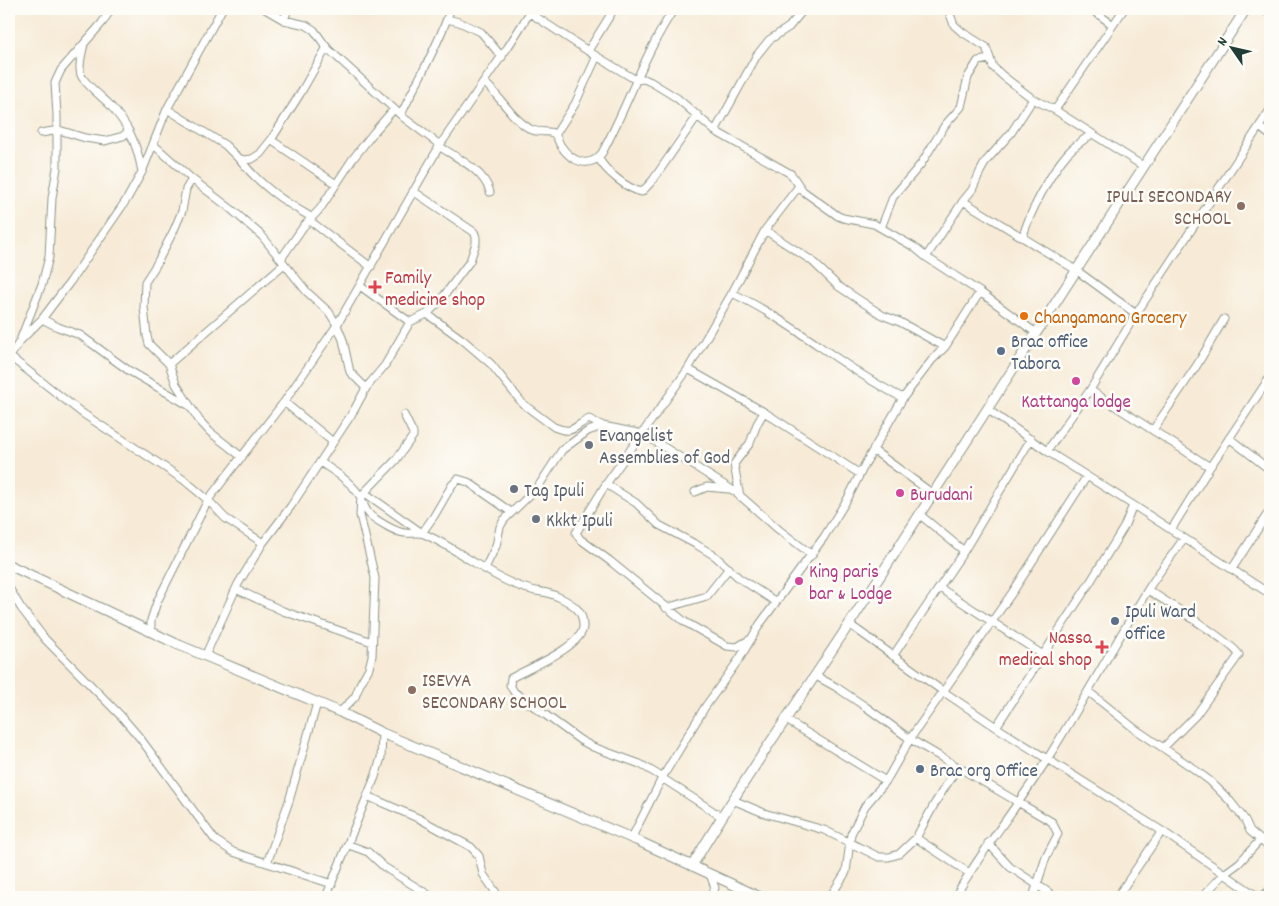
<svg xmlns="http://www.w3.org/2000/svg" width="1279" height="906" font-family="Dekko,sans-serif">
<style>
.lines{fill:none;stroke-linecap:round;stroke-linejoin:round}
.minor-casing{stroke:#8b9486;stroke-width:9}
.tertiary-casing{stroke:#8b9486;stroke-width:11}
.minor{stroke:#fff;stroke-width:7}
.tertiary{stroke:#fff;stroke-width:9}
.education-dot{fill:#8d6e63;stroke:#fdfcf7;stroke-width:2}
.health-dot{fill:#e0444e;stroke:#fdfcf7;stroke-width:2}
.food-dot{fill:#e8710a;stroke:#fdfcf7;stroke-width:2}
.service-dot{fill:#5c6f8a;stroke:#fdfcf7;stroke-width:2}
.hotel-dot{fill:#d1479c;stroke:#fdfcf7;stroke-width:2}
.worship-dot{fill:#6b7280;stroke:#fdfcf7;stroke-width:2}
.labels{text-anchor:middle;stroke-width:5;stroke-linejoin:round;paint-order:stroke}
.education-label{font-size:19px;fill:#785e54;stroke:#fdfcf7;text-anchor:end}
.health-label{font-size:19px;fill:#be3a42;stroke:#fdfcf7;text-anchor:start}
.food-label{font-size:19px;fill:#c56008;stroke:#fdfcf7;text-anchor:start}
.service-label{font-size:19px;fill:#4e5e75;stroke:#fdfcf7;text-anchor:start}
.hotel-label{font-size:19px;fill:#b23c85;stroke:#fdfcf7;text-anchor:start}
.worship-label{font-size:19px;fill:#5b616d;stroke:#fdfcf7;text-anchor:start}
</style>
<rect width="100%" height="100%" fill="#fdfcf7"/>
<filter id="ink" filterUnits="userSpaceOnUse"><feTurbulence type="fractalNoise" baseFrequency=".02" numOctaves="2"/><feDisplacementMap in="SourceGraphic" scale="10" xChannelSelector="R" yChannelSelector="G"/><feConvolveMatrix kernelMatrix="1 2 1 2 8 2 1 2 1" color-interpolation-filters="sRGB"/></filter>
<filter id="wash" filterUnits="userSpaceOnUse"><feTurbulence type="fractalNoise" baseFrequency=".0096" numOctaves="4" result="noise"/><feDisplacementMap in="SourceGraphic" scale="20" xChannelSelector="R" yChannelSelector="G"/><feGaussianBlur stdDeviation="1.12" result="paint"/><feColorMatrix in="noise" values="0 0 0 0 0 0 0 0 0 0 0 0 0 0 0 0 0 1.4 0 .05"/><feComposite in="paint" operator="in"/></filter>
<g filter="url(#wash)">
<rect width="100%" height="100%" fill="#f7ebd7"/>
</g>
<g filter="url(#ink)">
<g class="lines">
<g class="minor-casing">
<path id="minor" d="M265,9l19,11 22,5 8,5 13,18 77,70 36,27
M948,9l6,16 8,7 24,15 7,20 10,9 30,23 22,11 88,56
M1091,9l22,16
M1262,9l8,5
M530,13l58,38 48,29 8,-1 7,3 26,16 38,33 76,43 12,17 35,25 5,2 31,6 7,4 33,19 12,10 54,35 56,41
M447,19l12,3 22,10 21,25
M284,20l4,-11
M84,44c-2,9 -6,22 -3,31 3,8 21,22 27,28 21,22 29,41 34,69
M588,51l26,-42
M484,82c16,14 27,36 46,47 10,5 17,1 23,4 4,2 5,9 8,13 10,15 28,24 41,7 26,-48 42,-99 72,-144
M167,109l58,36 13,13 6,2 8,-1 8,-5 11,-14 29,-46 27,-47
M1055,110l69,-101
M401,115c16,-35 36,-66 48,-102l-2,-4
M1259,127l11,8
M715,131l42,-76 12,-15 20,-13 15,-18
M41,133l18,-3 26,8 20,3 18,-5 6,-5
M555,135l20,-31 22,-48
M271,140l65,44
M154,145l38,34 39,30 31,27 45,56 22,20 8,13 6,15 7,32 16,16
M439,146c18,12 45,24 51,46
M598,157c7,14 29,32 44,35l11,-12 45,-65
M239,158c19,26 44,43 72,59
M192,179l-6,10 -4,22 -8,19 -18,35 -11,17 -1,25 3,29 2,8 20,20 7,20 23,36 11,12 32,25
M963,201l113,69 60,44
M309,220l62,47
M881,228l12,-31 28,-33 24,-39 16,-18 7,-30 10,-16 12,-2
M765,230l47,31 26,25 44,29 18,7 45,25
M1023,237c5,-22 29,-66 44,-83 7,-8 16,-14 25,-20
M926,257l37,-56 9,-11 8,-18 6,-11 25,-28 22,-34
M281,259l22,-32 17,-18 32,-49 22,-28 20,-23
M360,286l50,36
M732,293c61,29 111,75 171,105
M427,314l36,26 28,24 32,40 31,23c20,8 18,0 35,-8l14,7 40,8 5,3 89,56 41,36 34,26
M42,319l16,8 22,8 48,35 62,36
M21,338l21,-54 7,-27 3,-59 5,-30v-53l-2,-32 6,-13 41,-47 9,-14
M9,356l73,57 102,67 24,20 17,18 38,25
M9,358l11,-17 22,-22 28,-37 57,-83 15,-27 25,-63 55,-100
M169,364l115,-100
M688,369l76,43 96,62
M1090,390l120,77
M284,402l49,40
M987,409l60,42 86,54 137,89
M1153,430l44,-65 27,-46
M1229,438l41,32
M873,450l60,44
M1047,451l43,-61 46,-76 134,-204
M320,462c14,9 28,18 38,31 6,7 5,16 13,23 9,6 23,16 34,17 6,1 13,-1 19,1 40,17 74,52 118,58 10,1 27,9 34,16 5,4 7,12 7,18 1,20 -56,43 -72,52l-1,7 4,7 66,48 13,7 47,17 22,13
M606,484l30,19 23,22 38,20 18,11 24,22 37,24
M695,492l12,-5 21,2
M365,493l57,40 12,-17 18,-31 6,-6 10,3 43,30
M740,497l-6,-33 16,-21 7,-19 7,-12
M919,514l45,37
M1171,530l39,-63 60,-90
M485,568l11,-22 4,-19 4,-7 34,-33 24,-37 26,-19 15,-5
M1232,569l38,-59
M9,588l12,20 24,31 76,77 19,22 75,102 18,12 99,32
M940,588l103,67
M236,589l47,22 89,31
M1148,590c14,9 87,54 91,65l-43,60 -33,33
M666,608l41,-12 22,-28
M849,624l95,68 52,35 166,104 96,66
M151,632v-12l6,-18 51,-102 76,-98 53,-77 103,-180 68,-98 24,-38
M749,640l-12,7 -10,-1 -42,-24 -75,-61 -30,-22 -4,-6 30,-49 82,-115 44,-76 33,-63 34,-44
M205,656l33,-72 11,-18 14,-23 28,-37 62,-94 13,-24 19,-23 25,-43 17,-8 13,-13 30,-40 6,-18v-6l-2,-5 -61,-41
M893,656l71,-105 67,-112
M816,676l20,11 30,20 44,32 142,83 6,12 -12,23 -13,40
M1089,692l46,37 55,37 20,15 20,20 15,19 5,11 20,17
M340,712l15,-15 5,-13 9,-16 3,-12 3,-78 -15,-63 1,-19 35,-36 17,-24v-3l-9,-18
M786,720l100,61
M996,727l93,-143 35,-57 9,-22
M662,778l60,39
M367,796l53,23 51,28 8,9 4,18 16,23
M733,800l31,13 60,17 55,27h10l10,-3 17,-16 19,-35 22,-35
M916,838l53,35
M631,839l31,-61 43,-71 35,-49 20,-34 64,-87 24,-39 17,-34 38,-66 29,-38 13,-13 35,-55
M988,843l22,24 38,25 5,5
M349,845l19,7 16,15 48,30
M267,863l22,-62 28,-98
M710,874l5,14 -5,9
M326,897l49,-120 6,-19 1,-25
M830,897l16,-25 5,-38 14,-28 21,-25 24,-42 104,-149 73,-114
M955,897c28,-49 63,-91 93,-139 34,-55 65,-111 99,-167 11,-18 25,-35 37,-53
M1117,897l45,-66
M1202,897l22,-23 15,-11 21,-23
M1262,897l8,-7"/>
</g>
<g class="tertiary-casing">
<path id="tertiary" d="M9,565l170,80 161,67 42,21 254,107 124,57
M692,866c51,-87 110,-169 165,-254 129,-201 258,-403 389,-603"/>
</g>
<use href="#minor" class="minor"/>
<use href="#tertiary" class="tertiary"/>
</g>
</g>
<g class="education-dot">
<circle cx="1241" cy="206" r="5"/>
<circle cx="412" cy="690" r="5"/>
</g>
<g class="health-dot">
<path d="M372.5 279.5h5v5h5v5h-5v5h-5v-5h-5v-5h5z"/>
<path d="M1099.5 639.5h5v5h5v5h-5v5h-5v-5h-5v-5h5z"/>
</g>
<circle class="food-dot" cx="1024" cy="316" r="5"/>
<g class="service-dot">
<circle cx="1001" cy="351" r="5"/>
<circle cx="1115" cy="621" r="5"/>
<circle cx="920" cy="769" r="5"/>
</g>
<g class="hotel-dot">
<circle cx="1076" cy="381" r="5"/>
<circle cx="900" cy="493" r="5"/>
<circle cx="799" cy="581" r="5"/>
</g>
<g class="worship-dot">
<circle cx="589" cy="445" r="5"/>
<circle cx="514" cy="489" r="5"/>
<circle cx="536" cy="519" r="5"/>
</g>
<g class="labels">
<g class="education-label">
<text x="1231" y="202">IPULI SECONDARY<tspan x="1231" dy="22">SCHOOL</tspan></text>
<text x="422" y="686" text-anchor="start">ISEVYA<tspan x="422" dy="22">SECONDARY SCHOOL</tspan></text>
</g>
<g class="health-label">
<text x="385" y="283">Family<tspan x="385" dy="22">medicine shop</tspan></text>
<text x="1092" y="643" text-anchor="end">Nassa<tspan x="1092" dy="22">medical shop</tspan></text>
</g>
<g class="food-label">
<text x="1034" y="323">Changamano Grocery</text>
</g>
<g class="service-label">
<text x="1011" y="347">Brac office<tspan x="1011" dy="22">Tabora</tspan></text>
<text x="1125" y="617">Ipuli Ward<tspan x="1125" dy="22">office</tspan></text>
<text x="930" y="776">Brac org Office</text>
</g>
<g class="hotel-label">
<text x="1076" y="407" text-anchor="middle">Kattanga lodge</text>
<text x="910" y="500">Burudani</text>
<text x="809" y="577">King paris<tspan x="809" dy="22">bar &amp; Lodge</tspan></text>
</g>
<g class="worship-label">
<text x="599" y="441">Evangelist<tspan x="599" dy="22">Assemblies of God</tspan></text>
<text x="524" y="496">Tag Ipuli</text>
<text x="546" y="526">Kkkt Ipuli</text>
</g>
</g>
<rect width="1279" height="906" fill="none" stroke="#fdfcf7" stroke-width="30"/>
<g transform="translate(1232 48) rotate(304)" stroke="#fdfcf7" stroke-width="4" paint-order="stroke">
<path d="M0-4L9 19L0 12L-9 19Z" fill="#1f3d34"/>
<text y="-8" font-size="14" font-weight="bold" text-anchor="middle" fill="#1f3d34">N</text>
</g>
</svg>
